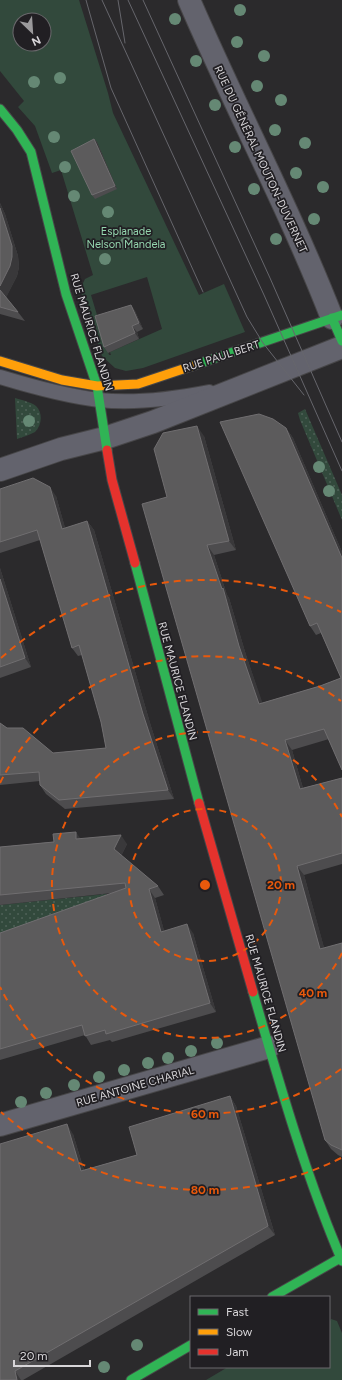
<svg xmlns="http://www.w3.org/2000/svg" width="342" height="1380" font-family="Figtree,sans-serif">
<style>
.grass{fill:url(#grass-dots)}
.park{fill:#32493c;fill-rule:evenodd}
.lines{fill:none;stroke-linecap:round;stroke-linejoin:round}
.lane-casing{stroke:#474648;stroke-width:16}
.street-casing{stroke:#474648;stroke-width:24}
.fast-casing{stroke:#474648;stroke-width:11}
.slow-casing{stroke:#474648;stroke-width:11}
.jam-casing{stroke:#474648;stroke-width:11}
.lane{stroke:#63636d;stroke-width:14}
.street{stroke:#63636d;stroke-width:22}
.fast{stroke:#30b455;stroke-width:9}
.slow{stroke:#ff9f0a;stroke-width:9}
.jam{stroke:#e5322d;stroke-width:9}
.tram{stroke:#66666c;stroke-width:1}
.tree{fill:#658874}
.wall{fill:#4d4c4e}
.shaded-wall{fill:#39383a}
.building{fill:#5c5b5c;stroke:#706e70}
.ring{fill:none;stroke:#e8590c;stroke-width:2;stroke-dasharray:7 5}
.labels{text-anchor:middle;stroke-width:3.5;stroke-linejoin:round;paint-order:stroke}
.street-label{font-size:11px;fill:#d8d6d9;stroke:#211f23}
.park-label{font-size:11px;fill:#94d5ae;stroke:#211f23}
.centre{fill:#e8590c;stroke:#211f23;stroke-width:2}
.ring-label{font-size:12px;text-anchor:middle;font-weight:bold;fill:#e8590c;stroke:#211f23;stroke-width:3.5;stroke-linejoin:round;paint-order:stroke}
</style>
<defs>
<pattern id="grass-dots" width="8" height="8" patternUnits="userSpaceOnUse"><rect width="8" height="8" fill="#32493c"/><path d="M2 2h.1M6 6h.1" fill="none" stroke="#4f6258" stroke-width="1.8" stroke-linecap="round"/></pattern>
</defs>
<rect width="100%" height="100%" fill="#2b2a2c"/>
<path class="grass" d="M15,398c6,2 16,4 21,8 7,7 6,19 -1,26 -5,3 -13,5 -18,7z
M305,409l37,86v25l-42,-100 -2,-7z
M106,894l3,6 -109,44v-39z"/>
<path class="park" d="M0,0h79l29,93 5,20 86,182 25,-11 21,48 -102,36 -17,3 -11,-3 -13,-12 -22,-67 5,-10 8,-4 -32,-105 -9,3 -17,-47 -17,-19 6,-6 -24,-30zM20,20h24v24h-24zM147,277l15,52 -52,23 1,3h-2l-18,-60z
M331,1319l6,2 5,12v47h-136l22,-13h101v-44z"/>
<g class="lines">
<g class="lane-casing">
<path id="lane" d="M0,377c33,10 65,19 99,23 37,4 74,-1 110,-8"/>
</g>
<g class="street-casing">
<path id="street" d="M189,0c46,107 101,210 143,318
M0,470l61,-21 44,-11 48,-16 189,-75
M0,1125l269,-78"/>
</g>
<g class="fast-casing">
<path id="fast" d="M0,109l17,21 14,22 35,142 31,92 10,64
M332,318l10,23
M192,366l150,-51
M135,563l64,240
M253,992c26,90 52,182 89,269
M272,1297l70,-40
M131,1380l60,-35"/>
</g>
<g class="slow-casing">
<path id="slow" d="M0,361l62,19 35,6 41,-2 54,-18"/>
</g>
<g class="jam-casing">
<path id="jam" d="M107,450l5,30 23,83
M199,803l54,189"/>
</g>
<use href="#lane" class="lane"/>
<use href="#street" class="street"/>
<use href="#fast" class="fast"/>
<use href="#slow" class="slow"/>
<use href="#jam" class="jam"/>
<path class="tram" d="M86,0l25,88 92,204
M102,0l145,317 16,26 41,52
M118,0l7,43
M128,0l136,295 78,176
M143,0l127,278 72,164"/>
</g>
<g class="tree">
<circle cx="240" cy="10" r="6"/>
<circle cx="175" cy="19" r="6"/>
<circle cx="237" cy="42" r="6"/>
<circle cx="264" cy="56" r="6"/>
<circle cx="196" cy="61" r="6"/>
<circle cx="60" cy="78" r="6"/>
<circle cx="34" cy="82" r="6"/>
<circle cx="257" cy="86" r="6"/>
<circle cx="281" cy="100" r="6"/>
<circle cx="215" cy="105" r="6"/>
<circle cx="275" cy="130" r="6"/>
<circle cx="54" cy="137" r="6"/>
<circle cx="305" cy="143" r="6"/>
<circle cx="235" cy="147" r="6"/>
<circle cx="65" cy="167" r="6"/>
<circle cx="296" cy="173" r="6"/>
<circle cx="323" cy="187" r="6"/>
<circle cx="254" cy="189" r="6"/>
<circle cx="74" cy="196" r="6"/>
<circle cx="108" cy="212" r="6"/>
<circle cx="314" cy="219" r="6"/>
<circle cx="276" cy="239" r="6"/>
<circle cx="126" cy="243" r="6"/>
<circle cx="105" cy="259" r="6"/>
<circle cx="29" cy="421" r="6"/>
<circle cx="319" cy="467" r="6"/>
<circle cx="329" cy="491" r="6"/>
<circle cx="217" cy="1043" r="6"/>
<circle cx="191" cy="1051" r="6"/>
<circle cx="168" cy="1058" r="6"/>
<circle cx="148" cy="1063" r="6"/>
<circle cx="124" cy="1070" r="6"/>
<circle cx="99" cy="1077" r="6"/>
<circle cx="74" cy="1085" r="6"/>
<circle cx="46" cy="1093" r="6"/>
<circle cx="21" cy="1102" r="6"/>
<circle cx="137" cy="1345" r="6"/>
<circle cx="104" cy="1367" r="6"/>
</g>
<path class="wall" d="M94,139l3,3 20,47 -22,10 -3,-4z
M0,203l5,11 13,42 1,11 -2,9 -11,21 12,15 7,9 -25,-7z
M131,305l4,6 8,18 -6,3 2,7 -31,14 -4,-6z
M286,428l7,10 49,114v218l-13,-31 -37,11 11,38 39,-10v86l-38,11 20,73 18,-5v214l-4,-2 -7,-6 -6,-9 -158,-643 37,-61 32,114 -22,5 13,40 2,3 17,57 16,48 58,-17 21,-8 -20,-45 -5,2 -6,-9z
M0,489l56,7 9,32 22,-7 7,9 56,193 24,76 -109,10 -19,-15 -6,-9v-4l-40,4v-62l7,5 46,25 53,-5 -5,-26 -19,-67 -4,1 -6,-8 -32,-108 -40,13z
M0,568l31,99 -31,11z
M80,839l47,5 -6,12 37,30 6,9 -9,3 9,33 29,2 23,79 -104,30 -2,-2 -19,5 -6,-10 -85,25v-127l112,-40 -112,12v-58z
M230,1096l6,10 39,129 -252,145h-23l73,-246 11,36 53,-15z"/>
<path class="shaded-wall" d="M94,139l3,3 20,47 -2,-3z
M0,203l5,11 13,42 1,11 -2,9 -11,22 -6,-8z
M131,305l4,6 8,18 -4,-6z
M132,326l5,6 2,7 -4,-6z
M197,426l7,10 32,114 -7,-9z
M286,428l7,10 49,114v6z
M50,487l6,9 12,42 -6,-9z
M87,521l7,9 56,193 24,76 -6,-9 -25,-76z
M207,545l7,10 13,40 2,3 17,57 20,58 -7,-9 -20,-58 -17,-57z
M0,568l31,99 -6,-9 -25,-79z
M285,740l7,10 14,49 -6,-10z
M76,832l6,9 -6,-2z
M121,835l6,9 -7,14 -6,-9z
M297,866l7,9 23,83 -7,-9z
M149,889l6,9 12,43 -6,-9z
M187,924l6,9 23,79 -6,-9z
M230,1096l6,10 39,129 -7,-9z
M67,1124l6,10 14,47 -6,-10z
M15,1371l6,9h-4z"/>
<path class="building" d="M94,139l21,47 -23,9 -21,-44z
M0,208l12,38v11l-2,9 -10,20z
M0,290l18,22 -18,-5z
M131,305l8,18 -7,3 3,7 -31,14 -9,-31z
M259,414l14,5 13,9 56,130v212l-18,-41 -39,11 15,49 42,-11v75l-45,13 23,83 22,-6v207l-11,-5 -6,-5 -183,-636 25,-7 -13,-48 9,-16 34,-7 32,115 -22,4 15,44 1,-1 16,58 20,58 61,-18 21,-8 -24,-55 -7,3 -90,-204z
M33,478l17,9 12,42 25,-8 56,193 25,76 -109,10 -19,-15 -1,-13 -39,3v-52l7,5h16l30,25 53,-5 -5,-26 -22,-77 -7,3 -35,-118 -37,12v-53z
M0,579l25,79 -25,9z
M76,832v7l45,-4 -7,14 44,37 -9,3 12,43 26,-8 23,79 -104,31 -1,-4 -20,6 -3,-11 -82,24v-116l126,-45 -1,-5 -125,12v-48l54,-5 -1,-8z
M230,1096l38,130 -253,145 2,9h-17v-236l67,-20 14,47 56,-16 -8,-28z"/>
<g class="ring">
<circle cx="205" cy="885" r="76"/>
<path d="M342 953A153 153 0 1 1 342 817"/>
<path d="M341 1069A229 229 0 0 1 0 987M0 783A229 229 0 0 1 341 701"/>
<path d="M341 1158A305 305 0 0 1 1 1112M1 658A305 305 0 0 1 341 612"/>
</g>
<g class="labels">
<g class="street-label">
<text transform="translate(261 159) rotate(65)" y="4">RUE DU GÉNÉRAL MOUTON-DUVERNET</text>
<text transform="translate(92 332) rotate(73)" y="4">RUE MAURICE FLANDIN</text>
<text transform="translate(221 356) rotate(-18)" y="4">RUE PAUL BERT</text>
<text transform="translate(178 681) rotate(75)" y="4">RUE MAURICE FLANDIN</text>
<text transform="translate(266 993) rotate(74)" y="4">RUE MAURICE FLANDIN</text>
<text transform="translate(135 1086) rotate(-16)" y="4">RUE ANTOINE CHARIAL</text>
</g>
<g class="park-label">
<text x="126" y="235">Esplanade<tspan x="126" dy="13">Nelson Mandela</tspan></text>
</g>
</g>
<circle cx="205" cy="885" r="6" class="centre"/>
<g class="ring-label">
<text x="281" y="889">20 m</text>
<text x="313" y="997">40 m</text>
<text x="205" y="1118">60 m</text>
<text x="205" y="1194">80 m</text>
</g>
<rect x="190" y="1296" width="140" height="72" fill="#211f23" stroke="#6a686c"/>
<rect x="198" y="1309" width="20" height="6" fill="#30b455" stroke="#6a686c"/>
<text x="226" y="1316" font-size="12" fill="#d8d6d9">Fast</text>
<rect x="198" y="1329" width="20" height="6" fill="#ff9f0a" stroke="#6a686c"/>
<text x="226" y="1336" font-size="12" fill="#d8d6d9">Slow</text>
<rect x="198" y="1349" width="20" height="6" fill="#e5322d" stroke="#6a686c"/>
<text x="226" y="1356" font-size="12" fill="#d8d6d9">Jam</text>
<g transform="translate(32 32) rotate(155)"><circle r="19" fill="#211f23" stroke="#6a686c"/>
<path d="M0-3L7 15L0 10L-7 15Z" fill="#9b9a9c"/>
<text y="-6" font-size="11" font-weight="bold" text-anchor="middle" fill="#d8d6d9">N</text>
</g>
<path d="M14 1360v6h76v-6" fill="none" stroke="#d8d6d9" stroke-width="2"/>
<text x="20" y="1360" font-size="12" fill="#d8d6d9" stroke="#211f23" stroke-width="3" paint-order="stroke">20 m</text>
</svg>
